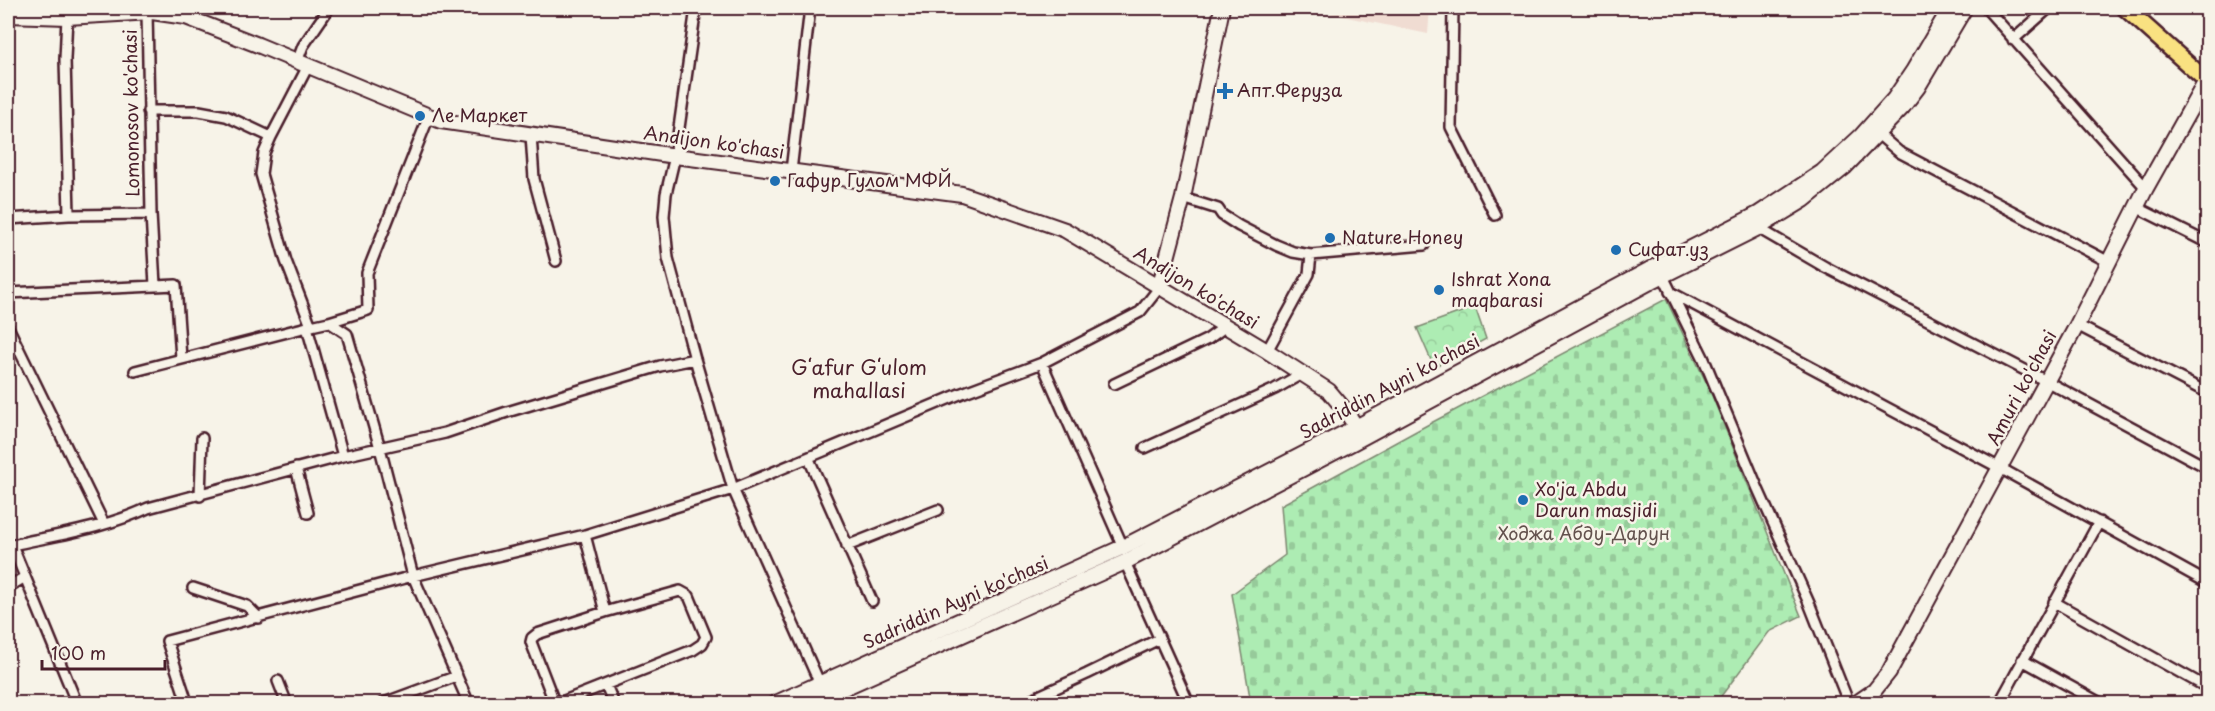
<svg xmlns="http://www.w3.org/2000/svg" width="2215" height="711" font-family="'Playpen Sans',sans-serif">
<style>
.built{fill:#f0dcd2}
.cemetery{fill:url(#cemetery-stones);stroke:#7c866f;stroke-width:1.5}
.park{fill:url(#park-crowns);stroke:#7c866f;stroke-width:1.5}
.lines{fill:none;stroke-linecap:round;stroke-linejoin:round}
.street-casing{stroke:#4a1f2b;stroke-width:14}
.secondary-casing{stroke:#4a1f2b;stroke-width:18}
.primary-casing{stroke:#4a1f2b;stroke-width:20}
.street{stroke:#f7f3e8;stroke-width:9}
.secondary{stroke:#f7f3e8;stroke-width:14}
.primary{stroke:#f9e181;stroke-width:15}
.poi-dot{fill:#1f6fb2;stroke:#f7f3e8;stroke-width:2}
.labels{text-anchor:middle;stroke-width:5;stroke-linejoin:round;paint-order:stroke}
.poi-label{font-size:18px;fill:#4a1f2b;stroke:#f7f3e8;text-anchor:start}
.street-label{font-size:18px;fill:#4a1f2b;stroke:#f7f3e8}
.park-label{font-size:18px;fill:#63524d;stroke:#f7f3e8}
.neighbourhood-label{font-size:20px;fill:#4a1f2b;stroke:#f7f3e8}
</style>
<defs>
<pattern id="cemetery-stones" width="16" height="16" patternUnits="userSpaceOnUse" patternTransform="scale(1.5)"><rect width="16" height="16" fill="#adecb3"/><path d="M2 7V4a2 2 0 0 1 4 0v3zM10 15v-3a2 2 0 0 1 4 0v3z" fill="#96ca9a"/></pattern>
<pattern id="park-crowns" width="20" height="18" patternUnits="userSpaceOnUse" patternTransform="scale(1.5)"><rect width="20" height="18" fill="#adecb3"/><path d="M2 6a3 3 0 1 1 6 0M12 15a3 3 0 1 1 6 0" fill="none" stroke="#96ca9a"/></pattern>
</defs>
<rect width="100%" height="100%" fill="#f7f3e8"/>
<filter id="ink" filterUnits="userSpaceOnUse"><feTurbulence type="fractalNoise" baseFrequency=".0167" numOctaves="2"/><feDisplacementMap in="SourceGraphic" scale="12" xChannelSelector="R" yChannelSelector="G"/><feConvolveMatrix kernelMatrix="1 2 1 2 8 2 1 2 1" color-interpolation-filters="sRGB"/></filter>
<g filter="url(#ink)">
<path class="built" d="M1304,8h126l-2,26z"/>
<path class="cemetery" d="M1666,299l43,89 92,228 -32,16 -53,71h-465l-19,-109 53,-39 -4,-50 150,-82z"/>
<path class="park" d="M1475,307l11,32 -52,28 -17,-39z"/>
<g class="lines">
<g class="street-casing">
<path id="street" d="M63,8l4,9 -2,42 4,156
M696,8l-21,148 -9,38 -2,22 4,42 27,101 38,130 87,195 11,20
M1453,8l-2,119 44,88
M1986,8l160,180
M147,12l4,202
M2013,40l36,-32
M297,62l6,-16 26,-38
M308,66l-37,71 -7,16 -3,21 25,87 25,65 -4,1 36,129
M148,111h51l27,5 45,21
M1878,134l21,18 210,110
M531,135l3,44 22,82
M791,171l19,-163
M1183,198l35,11 4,6 17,11 37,19 17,7 18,3 113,-10
M2136,207l72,36
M8,219l61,-4 82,-1 4,71
M1758,228l67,39 221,114 162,87
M1661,272l42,85 55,132 51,114 40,101
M1670,292l330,176 208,115
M8,293l168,-8 5,73
M329,322l39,-12 -1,-37 62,-157
M2077,325l131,68
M311,326l18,-4 18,12 33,114 33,128 56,128
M8,327l96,197
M1267,351l42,-77 2,-19
M1042,363l81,184
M135,371l172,-44
M1114,384l94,-45 18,-13
M1145,448l130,-59 28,-16
M809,459l63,142
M296,468l12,45
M200,496l2,-58
M585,535l20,77
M8,544l4,1c45,-10 94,-17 136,-37l195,-52 102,-23 62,-21 153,-46 35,-7
M12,545l65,159
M847,546l91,-36
M1125,562l64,142
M8,587l17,-10
M193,588l54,18 12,12
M680,591l9,5 17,41 -4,7 -9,6 -129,51 -6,1 -5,-3 -22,-57 1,-4 5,-4 68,-22z
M2054,602l154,86
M2022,660l80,44
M278,681l9,23
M606,685l8,19
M185,696l-18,-55 246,-65 172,-41 148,-46 229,-96 80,-30 98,-51 19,-24
M381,704l76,-28
M1021,704l66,-30 72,-35
M1999,704l100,-182"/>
</g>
<g class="secondary-casing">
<path id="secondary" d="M8,15l59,2 85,-5 34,5 72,28 183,76 234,35 287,38 103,36 202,121 62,40 16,19 18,27
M1159,288l24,-90 39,-190
M774,704l349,-157 233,-120 302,-162 100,-51 64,-42 39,-36 33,-37 19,-28 37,-63
M808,704l317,-142 229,-120 298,-161 106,-53 46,-28 41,-33 57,-59 16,-21 47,-79
M1855,704l19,-13 15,-19 188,-347 69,-137 60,-107"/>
</g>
<g class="primary-casing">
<path id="primary" d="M2125,8l83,74"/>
</g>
<use href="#street" class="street"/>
<use href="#secondary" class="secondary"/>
<use href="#primary" class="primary"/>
</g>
</g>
<g class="poi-dot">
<path d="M1222 82h6v6h6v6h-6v6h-6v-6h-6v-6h6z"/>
<circle cx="420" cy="116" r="6"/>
<circle cx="775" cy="181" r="6"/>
<circle cx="1330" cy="238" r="6"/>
<circle cx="1616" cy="250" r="6"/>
<circle cx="1439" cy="290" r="6"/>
<circle cx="1523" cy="500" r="6"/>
</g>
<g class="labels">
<g class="poi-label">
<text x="1237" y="97">Апт.Феруза</text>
<text x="432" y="122">Ле Маркет</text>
<text x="787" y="187">Гафур Гулом МФЙ</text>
<text x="1342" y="244">Nature Honey</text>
<text x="1628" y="256">Сифат.уз</text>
<text x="1451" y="286">Ishrat Хоnа<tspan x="1451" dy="21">mаqbаrasi</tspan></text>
<text x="1535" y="496">Xo'ja Abdu<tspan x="1535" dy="21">Darun masjidi</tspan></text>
</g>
<g class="street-label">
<text transform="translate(132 113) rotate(-91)" y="6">Lomonosov ko'chasi</text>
<text transform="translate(714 143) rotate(8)" y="6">Andijon ko'chasi</text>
<text transform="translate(1196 288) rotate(31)" y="6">Andijon ko'chasi</text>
<text transform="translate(1390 387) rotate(-28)" y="6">Sadriddin Ayni ko'chasi</text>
<text transform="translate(2022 388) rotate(-62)" y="6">Amuri ko'chasi</text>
<text transform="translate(956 603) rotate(-24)" y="6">Sadriddin Ayni ko'chasi</text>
</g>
<g class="park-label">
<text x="1584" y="540">Ходжа Абду-Дарун</text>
</g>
<g class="neighbourhood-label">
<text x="859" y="375">Gʻafur Gʻulom<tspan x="859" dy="23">mahallasi</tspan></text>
</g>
</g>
<rect width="2215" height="711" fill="none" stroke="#f7f3e8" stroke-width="30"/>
<rect x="15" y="15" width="2185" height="681" fill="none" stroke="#4a1f2b" stroke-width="2" filter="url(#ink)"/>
<path d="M42 660v9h123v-9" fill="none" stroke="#4a1f2b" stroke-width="3"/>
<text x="51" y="660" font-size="18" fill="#4a1f2b" stroke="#f7f3e8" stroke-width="4.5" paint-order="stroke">100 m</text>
</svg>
